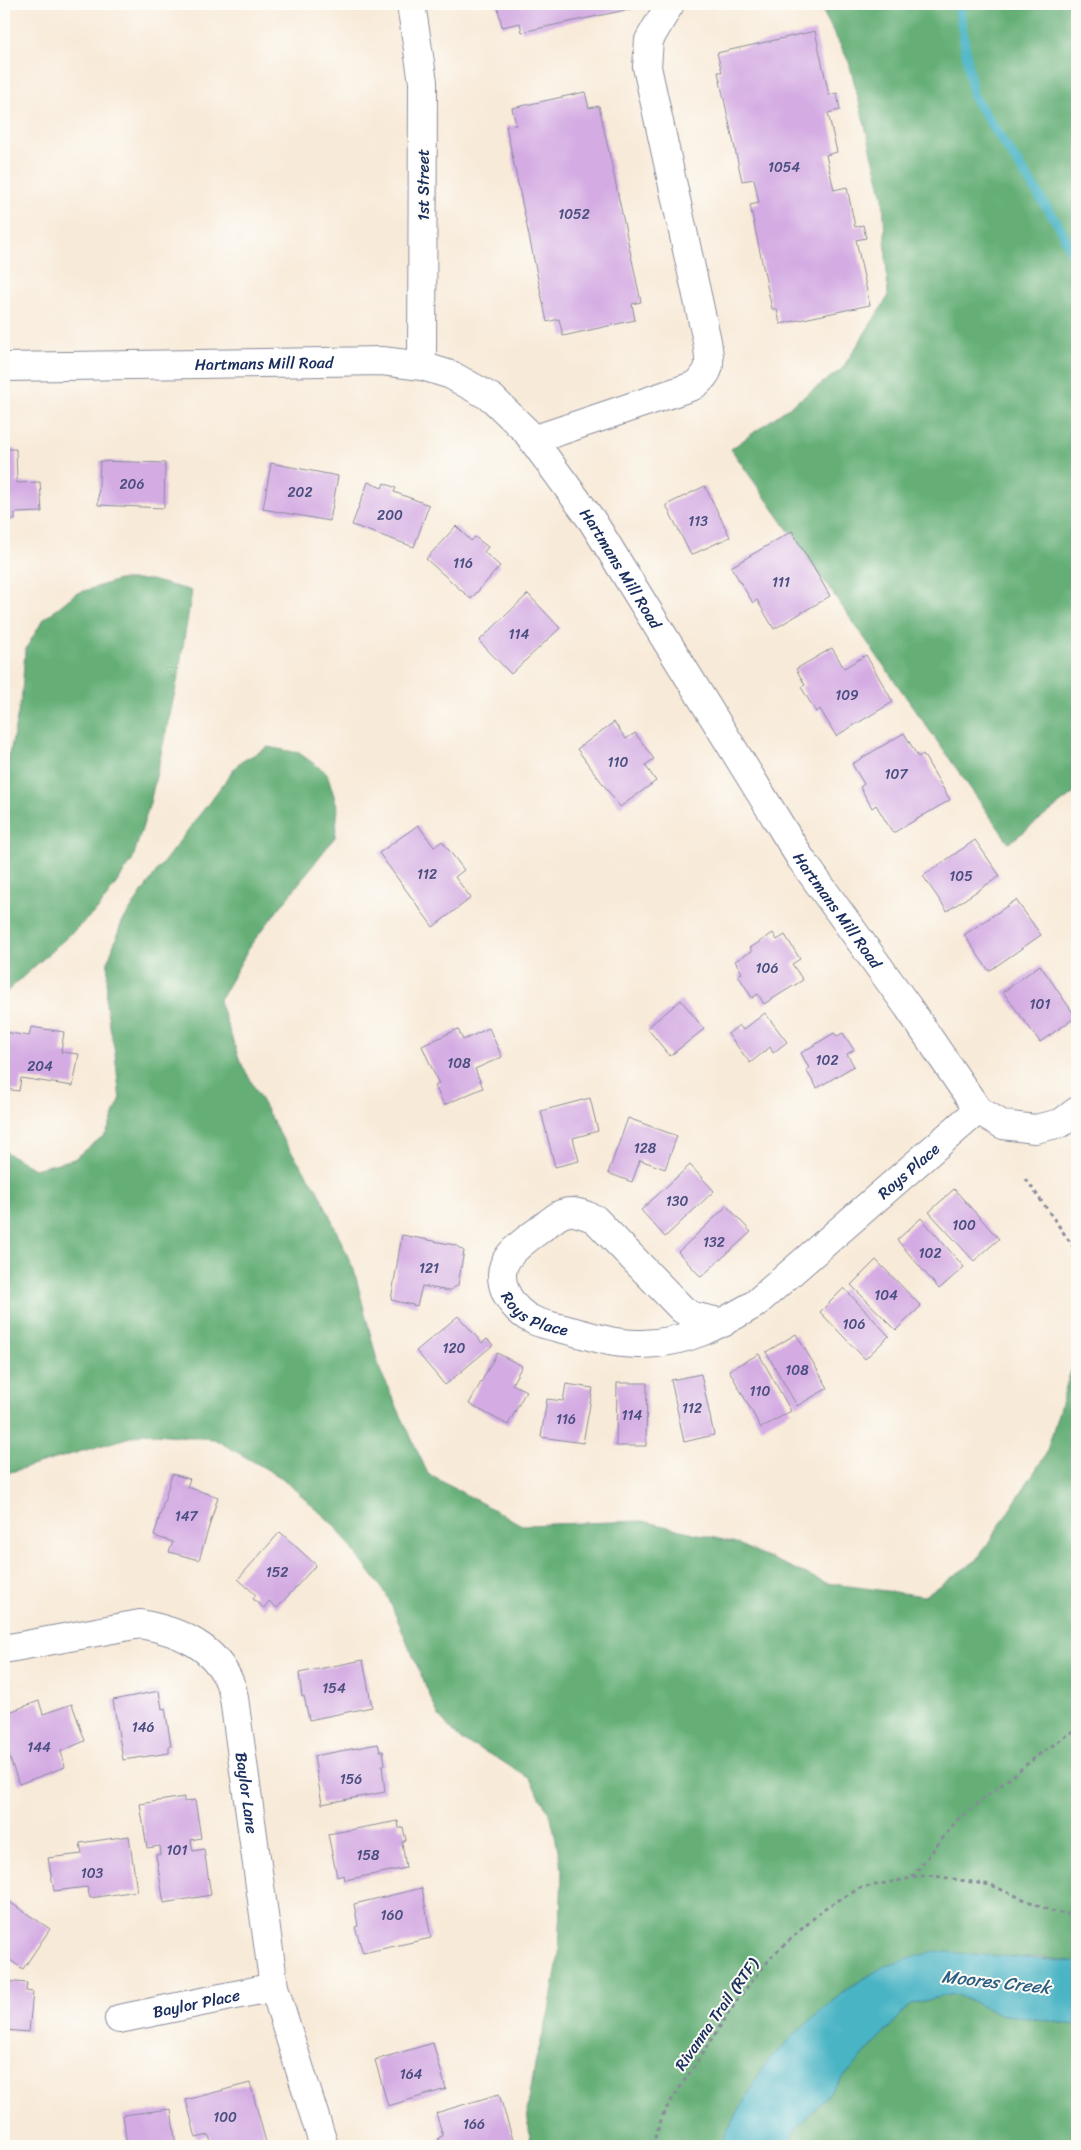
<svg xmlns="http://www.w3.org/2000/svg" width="1081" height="2150" font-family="Sriracha,sans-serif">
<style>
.forest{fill:#65af77;stroke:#406f6a}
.water{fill:#48b4c4;stroke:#327291}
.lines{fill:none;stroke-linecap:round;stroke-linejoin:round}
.stream{stroke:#48b4c4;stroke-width:10}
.building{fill:#d4ace3}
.minor-casing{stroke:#8a8c9b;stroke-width:30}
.path{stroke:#8a8c9b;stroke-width:3;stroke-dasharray:4 4;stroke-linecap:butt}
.minor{stroke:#fff;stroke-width:28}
.labels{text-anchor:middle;stroke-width:4;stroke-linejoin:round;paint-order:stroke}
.number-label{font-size:14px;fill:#494e7f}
.street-label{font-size:16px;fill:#1b2f5e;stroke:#fdfcf7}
.water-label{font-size:18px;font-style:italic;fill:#2b5e82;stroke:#fdfcf7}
</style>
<rect width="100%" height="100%" fill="#fdfcf7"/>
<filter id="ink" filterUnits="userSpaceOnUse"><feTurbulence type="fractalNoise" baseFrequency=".02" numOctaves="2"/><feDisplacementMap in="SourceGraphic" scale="10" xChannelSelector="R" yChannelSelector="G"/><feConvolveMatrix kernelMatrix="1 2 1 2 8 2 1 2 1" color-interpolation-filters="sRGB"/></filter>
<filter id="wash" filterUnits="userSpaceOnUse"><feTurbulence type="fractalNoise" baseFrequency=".0096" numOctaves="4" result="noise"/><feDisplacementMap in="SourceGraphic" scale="20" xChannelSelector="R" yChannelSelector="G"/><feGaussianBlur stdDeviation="1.12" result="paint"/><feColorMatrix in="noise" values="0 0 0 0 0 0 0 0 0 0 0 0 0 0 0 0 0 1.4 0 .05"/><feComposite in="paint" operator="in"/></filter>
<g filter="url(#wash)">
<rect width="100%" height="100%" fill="#f8ead8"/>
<path class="forest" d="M819,4h258v787l-68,52 -278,-394 111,-80 46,-72 -5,-100 -34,-135z
M118,580h33l41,11 -15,92 -27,120 -18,58 -34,48 -94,85v-232l7,-14 11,-55 3,-43 18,-30 32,-26z
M268,747l31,6 28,20 11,36 -3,28 -83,106 -33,58 21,60 42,77 36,52 36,80 25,98 49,106 94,51 121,-4 93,22 90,40 98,13 53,-36 69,-106 31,-104v612l-42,-5 -152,10 -36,22 -47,40 -37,38 -44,79h-188l-4,-35 9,-52 12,-43 11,-61 3,-86 -11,-52 -21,-38 -33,-21 -36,-18 -22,-23 -52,-122 -51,-68 -54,-49 -68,-39 -70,-6 -140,41v-323l30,18 40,-10 32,-25 14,-34 -5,-47 -9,-48 2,-44 14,-39 34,-50 83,-109z
M954,1994l46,20 77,11v121h-289l8,-17 115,-125z"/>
<path class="water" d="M934,1951l143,11v63l-77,-11 -46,-20 -43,10 -115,125 -8,17h-69l44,-79 37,-38 47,-40 36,-22z"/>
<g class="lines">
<path class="stream" d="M960,4l-1,3 14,89 88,133 16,35"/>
</g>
<g id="blocks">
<path class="building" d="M497,4h152v1l-127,27 -2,-9 -18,4z
M815,31l14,64 8,-2 3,17 -12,3 9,39 -11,3 8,35 13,-3 8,40 8,-2 3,13 -10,2 14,65 -90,19 -3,-15h-5l-22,-104 9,-2 -5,-24 -12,2 -24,-109h4l-5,-19z
M585,92l4,16 10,-2 42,196 -9,2 3,16 -72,16 -4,-17 -12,3 -41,-196 10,-1 -4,-17z
M4,449h12l1,34 23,-1 2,30 -27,1v7h-11z
M100,461l65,2 -1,45 -66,-3z
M271,463l67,13 -8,45 -67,-12z
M368,482l14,6 2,-5 12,5 -2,4 35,13 -15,42 -62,-22z
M705,486l25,51 -39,18 -25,-50z
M456,526l15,15 4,-4 13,10 -4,5 16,14 -29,33 -45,-40z
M792,531l38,65 -56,33 -17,-29 -4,3 -22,-36z
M528,594l32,34 -49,46 -32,-33z
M832,648l12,20 22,-13 27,47 -57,34 -16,-27 -4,3 -15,-25 4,-2 -9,-16z
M614,722l12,17 9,-6 19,26 -9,6 11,16 -36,26 -43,-58z
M904,733l14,24 5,-3 27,46 -57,33 -17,-28 -4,3 -12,-21 4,-3 -12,-20z
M418,825l16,22 8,-6 22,29 -9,7 16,21 -38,29 -54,-74z
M975,840l25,36 -53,35 -24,-35z
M1016,900l25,35 -52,36 -25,-36z
M773,933l4,7 8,-5 15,24 -8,5 11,16 -39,24 -6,-10 -6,4 -14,-23 4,-2 -7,-12 17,-10 -2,-3z
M1040,965l36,52 -36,25 -37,-50z
M681,1000l23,29 -34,27 -23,-28z
M765,1013l22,29 -14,11 -3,-6 -20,16 -22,-29 11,-9 4,5z
M31,1027l33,5 -3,20 18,2 -6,32 -52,-8 -2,13 -15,-2v-57l25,4z
M489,1028l13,29 -27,12 8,19 -39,17 -9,-19 4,-2 -17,-38 36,-17 5,11z
M834,1033l3,3 6,-3 11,17 -7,4 7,12 -37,22 -11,-18 3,-2 -8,-15z
M590,1098l8,33 -25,7 6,23 -24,6 -14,-56z
M628,1118l49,18 -12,33 -25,-9 -8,22 -24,-9z
M690,1165l24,26 -49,46 -24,-27z
M954,1189l45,50 -25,22 -45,-49z
M727,1206l24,26 -50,45 -23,-25z
M921,1218l43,49 -25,22 -42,-49z
M402,1235l53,10 9,6 -6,34 -9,6 -27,-5 -5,20 -26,-6z
M876,1260l45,46 -25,24 -45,-45z
M844,1288l45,48 -24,23 -45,-47z
M458,1316l24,27 5,-4 6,6 -48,40 -29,-34z
M796,1334l32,54 -31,18 -31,-54z
M497,1353l25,13 -10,18 14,7 -18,34 -39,-21z
M759,1354l32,57 -30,17 -32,-58z
M701,1374l13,61 -30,7 -13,-62z
M617,1383h30l-1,63h-30z
M566,1384l27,4 -10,55 -42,-6 6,-38 16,2z
M172,1474l18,5 -3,8 31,10 -19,63 -30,-8 4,-10 -19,-6z
M280,1532l36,33 -39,43 -8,-7 -5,7 -11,-9 3,-4 -18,-16z
M363,1660l9,47 -63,13 -5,-24 -2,1 -3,-24z
M159,1691l3,18 3,-1 6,38h-2v7l-46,7 -10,-60z
M39,1701l4,13 29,-10 13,37 -24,10 4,16 -46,17 -15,-42v-28z
M378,1744l2,7h3l2,14h-3l3,27 -63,12 -8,-48z
M184,1797v5l11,-2 6,38 -10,2 2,11 11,-2 7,46 -47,8 -8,-48 5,-1 -1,-8 -13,2 -7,-44z
M398,1821l1,7h4l3,12 -4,2 4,26 -61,12 -1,-5 -7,2 -9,-43z
M129,1836l8,55 -47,7 -3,-11 -33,4 -6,-33 34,-4 -2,-11z
M422,1888l9,50 -68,15 -8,-26 3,-1 -4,-22z
M5,1899l45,30 -27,40 -19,-13z
M4,1981l23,2 -1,8 7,1 -4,40 -25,-2z
M433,2043l13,46 -58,17 -13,-46z
M250,2083l17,63h-55l-3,-11 -13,3 -10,-38z
M499,2094l15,49 -10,3h-63l-3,-8 5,-2 -7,-23z
M171,2109l5,37h-49l-4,-31z"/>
</g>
</g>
<g filter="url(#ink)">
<use href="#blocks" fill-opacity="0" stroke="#8a8c9b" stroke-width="1"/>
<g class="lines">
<g class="minor-casing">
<g id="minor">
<path d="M411,4l12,78 -1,284"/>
<path id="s1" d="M4,367l378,-6 40,5 29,9 41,23 34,33 67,91 208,337 107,148 70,103 25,15 32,4 26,-6 16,-12"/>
<path d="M533,440l160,-54c20,-14 17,-23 14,-45l-60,-274 2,-27 21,-36"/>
<path id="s2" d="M723,1323l-31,-7 -10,-7 -87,-90c-31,-13 -32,-7 -57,12 -10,7 -21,15 -29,25 -18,23 2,55 26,65 12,5 27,7 40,11 22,6 43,13 67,12 45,-1 75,-18 113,-40l223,-194"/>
<path id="s3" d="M4,1649l136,-25c39,7 76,22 91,62 4,10 4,23 6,34l37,267 50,159"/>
<path id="s4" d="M119,2019l155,-32"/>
</g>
</g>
<path class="path" d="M1026,1179l51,73
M912,1877l45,-57 84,-67 36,-24
M652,2146l12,-34 76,-116 34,-42 51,-46 35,-20 68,-13 63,10 60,26 26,5"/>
<use href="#minor" class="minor"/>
</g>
</g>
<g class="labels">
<g class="number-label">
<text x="784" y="172">1054</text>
<text x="574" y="219">1052</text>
<text x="132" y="489">206</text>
<text x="300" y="497">202</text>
<text x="390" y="520">200</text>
<text x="698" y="526">113</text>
<text x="463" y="568">116</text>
<text x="781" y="587">111</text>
<text x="519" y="639">114</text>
<text x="847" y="700">109</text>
<text x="618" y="767">110</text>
<text x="896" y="779">107</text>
<text x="427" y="879">112</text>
<text x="961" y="881">105</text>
<text x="767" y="973">106</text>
<text x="1040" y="1009">101</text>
<text x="827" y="1065">102</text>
<text x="459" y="1068">108</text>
<text x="40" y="1071">204</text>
<text x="645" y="1153">128</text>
<text x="677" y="1206">130</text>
<text x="964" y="1230">100</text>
<text x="714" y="1247">132</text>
<text x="930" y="1258">102</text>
<text x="429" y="1273">121</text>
<text x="886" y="1300">104</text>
<text x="854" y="1329">106</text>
<text x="454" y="1353">120</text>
<text x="797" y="1375">108</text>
<text x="760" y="1396">110</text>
<text x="692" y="1413">112</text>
<text x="632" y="1420">114</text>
<text x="566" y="1424">116</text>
<text x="186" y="1521">147</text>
<text x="277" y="1577">152</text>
<text x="334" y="1693">154</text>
<text x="143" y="1732">146</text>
<text x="39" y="1752">144</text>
<text x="351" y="1784">156</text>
<text x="177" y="1855">101</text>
<text x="368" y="1860">158</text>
<text x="92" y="1878">103</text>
<text x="392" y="1920">160</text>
<text x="411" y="2079">164</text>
<text x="225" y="2122">100</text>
<text x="474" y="2129">166</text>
</g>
<g class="street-label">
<text transform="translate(423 185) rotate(-90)" y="6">1st Street</text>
<text dy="6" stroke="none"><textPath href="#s1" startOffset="260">Hartmans Mill Road</textPath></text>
<text dy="6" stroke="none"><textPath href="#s1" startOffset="710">Hartmans Mill Road</textPath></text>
<text dy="6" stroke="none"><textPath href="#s1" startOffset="1115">Hartmans Mill Road</textPath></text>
<text dy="6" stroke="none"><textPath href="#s2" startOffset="786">Roys Place</textPath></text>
<text dy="6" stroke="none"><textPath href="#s2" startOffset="348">Roys Place</textPath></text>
<text dy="6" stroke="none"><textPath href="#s3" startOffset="362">Baylor Lane</textPath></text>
<text dy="6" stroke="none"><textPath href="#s4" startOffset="79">Baylor Place</textPath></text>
<text transform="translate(716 2014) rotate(-55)" y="6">Rivanna Trail (RTF)</text>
</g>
<g class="water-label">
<text transform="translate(996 1982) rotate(6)" y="6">Moores Creek</text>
</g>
</g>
<rect width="1081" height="2150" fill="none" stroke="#fdfcf7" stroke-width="20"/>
</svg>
